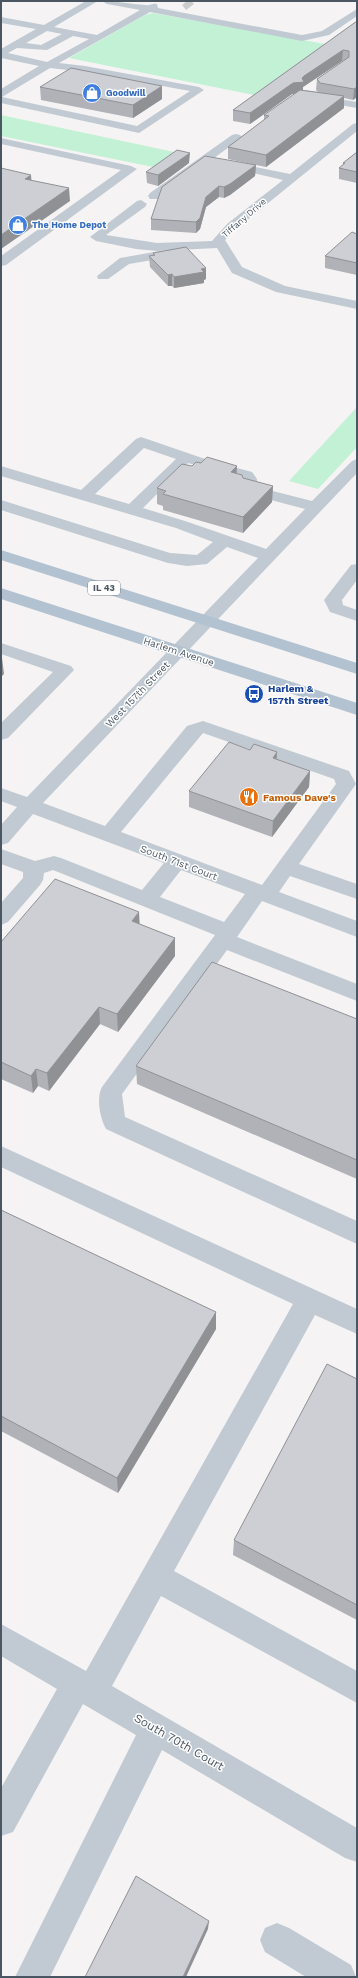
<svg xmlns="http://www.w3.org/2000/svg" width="358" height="1978" font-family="'Work Sans',sans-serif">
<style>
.green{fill:#c3f1d5}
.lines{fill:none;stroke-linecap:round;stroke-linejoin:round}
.minor-tunnel{stroke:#caccce;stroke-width:10;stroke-dasharray:10 5.5;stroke-linecap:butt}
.minor{fill:#c1cad2;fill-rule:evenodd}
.major{fill:#b3c2d1;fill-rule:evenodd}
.wall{fill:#b0b2b7;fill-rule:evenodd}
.shaded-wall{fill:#909195}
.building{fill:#cdcfd5;stroke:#909195}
.labels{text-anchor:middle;stroke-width:3;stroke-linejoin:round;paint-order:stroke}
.far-shop-label{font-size:9px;font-weight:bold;fill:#366cbe;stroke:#fff;text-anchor:start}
.far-street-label{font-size:9px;fill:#4a5661;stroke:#fff}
.shield{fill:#fff;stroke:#808990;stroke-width:1}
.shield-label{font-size:9px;font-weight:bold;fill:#4a5661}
.street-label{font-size:10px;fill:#4a5661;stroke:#fff}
.transit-label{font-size:10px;font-weight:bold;fill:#164399;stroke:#fff;text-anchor:start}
.food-label{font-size:10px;font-weight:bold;fill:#c56008;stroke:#fff;text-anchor:start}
.near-street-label{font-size:12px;fill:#4a5661;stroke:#fff}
</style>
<rect width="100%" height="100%" fill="#f5f3f3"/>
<path class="green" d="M153,13l172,31 -71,51 -185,-37 76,-43z
M1,115l173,37 -21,15 -152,-31z
M357,407v40l-39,42 -29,-8z"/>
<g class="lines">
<path class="minor-tunnel" d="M186,2l4,5"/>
<path class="minor" d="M86,1h12l-44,26 43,8 43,-25 -33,-6 -5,-3c15,0 28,3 43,4 5,1 7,-2 12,-1l1,4 144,27 20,-4 35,-22v7l-28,19 -27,6 -152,-29 -91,51 26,3 114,21 5,3 -65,43 -138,-30v-14l38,-23 -38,-8v-9l35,-20 -35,-6v-6l43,8zM47,31l15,3 -21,11 -15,-2zM73,36l16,3 -42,23 -39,-9 9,-5 30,2zM50,68l35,4 105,19 -53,35 -135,-29z
M315,95l42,7v6l-46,-8 -1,-2 1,-2z
M357,123v8l-122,99 -10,10 17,27 43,19 72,15v8l-81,-17 -44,-19 -15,-25 -60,3 -21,-2 -40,-8 -6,-4 47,-36 4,-1 6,4 -2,3 -39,28 51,8 55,-2 15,-17 56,-44 -61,-14 -2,-2 2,-2 4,-1 64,13 63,-50z
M236,134l4,1 2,2 -2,2 -82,60h-8l-2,-3 2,-3 82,-58z
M1,138l130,28 6,3 -131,96 -5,1v-10l120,-86 -120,-26z
M160,251l6,4 -2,3 -35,6 -21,15h-10l-1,-3 23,-18z
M141,437l70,24 41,11 5,7v8l55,14 40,-40 5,-2v14l-314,330 62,23 82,-100 16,-5 146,50 7,13 -57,80 58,20v15l-67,-23 -11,16 78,29v16l-95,-36 -25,36 120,47v17l-130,-51 -105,144 3,23 232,104v23l-251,-115c-6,-11 -10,-31 -4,-42l113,-152 -162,-65 -9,3 -1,7 -3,5 -32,37 -7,3v-22l22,-25v-6l-22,-8v-15l34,12 19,-5 7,2 81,32 22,-27 -131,-49 -25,29 -7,2v-20l16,-18 -16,-6v-13l26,9 231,-239 -31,-11 -20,17 -20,2 -19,-3 -167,-53v-10l169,53 27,2 16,-13 -37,-14 -175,-52v-10l80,24 55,-51zM144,448l32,11 -47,45 -34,-10zM188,463l53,15 -1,7 5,8 60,16 -39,40 -78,-27 -45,-14zM203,733l131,46 2,5 -74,101 -141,-53zM181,870l64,24 -21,28 -64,-25z
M357,564v16l-15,20 1,5 14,5v11l-27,-9 -6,-12 27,-35z
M1,643l70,23 3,4 -66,68 -7,2v-17l52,-51 -52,-18z
M1,1146l356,163v25l-42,-19 -141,256 183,100v32l-196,-107 -49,90 245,142v34l-12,-4 -183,-108 -112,227h-35l121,-242 -53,-31 -70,128 -12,4v-48l56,-99 -56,-33v-32l85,47 207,-367 -292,-137z
M277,1923l12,5 62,37 5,12h-50l-41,-25 -5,-12 5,-12z"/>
<path class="major" d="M1,550l356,113v11l-356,-114z
M1,588l356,115v12l-356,-116z"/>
</g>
<path class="wall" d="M357,21v76l-4,3 -9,-2v10l-78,59 -10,-2 -1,11 -25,19 -6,3 -5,-1 -13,10 -6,22 -4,4 -45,-3v-11l100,-55 -23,-5v-12l36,-27v-5l31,-21h-3l-42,30 -17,-3v-11zM342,61h1l-26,18 -1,11 2,2 -15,-2v-3z
M40,87l122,12 -29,19 -92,-18z
M357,152v31l-18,-4v-11l4,-3v-2z
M189,163l-31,23 -11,-3 -1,-11z
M357,234v41l-32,-7v-12z
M153,253l53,26 -2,1v3l-30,5 -2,-2h-4l-18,-19 -1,-11h4z
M201,463l36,3 -1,7 7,5 30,8 -1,16 -29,31 -80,-23v-4l-6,-2v-16l35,-22z
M250,750l27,2v7l33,12 -1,16 -37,50 -83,-30v-16z
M139,924l36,14v18l-57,76 -18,-8 -51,67 -11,-5 -5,7 -32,-14v-137z
M357,1019v160l-220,-95 -1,-18z
M1,1210l215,119 -98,164 -117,-62z
M357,1379v241l-124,-65 1,-15z"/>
<path class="shaded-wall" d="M343,50l-1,11 -39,26v6l-11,1 -42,30v-11l43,-30z
M162,86v13l-29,19v-13z
M357,87v10l-4,3 1,-11z
M344,96v12l-78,59v-12z
M190,153l-1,10 -31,23v-11z
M256,165l-1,11 -25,19 -6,3v-11z
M31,175l1,13 -7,-9z
M219,186v11l-13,10 -6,22 -4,4v-11l10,-25z
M69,188l1,13 -69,48v-14z
M206,268v11l-2,1v3l-30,5v-11z
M172,274v12h-4v-11z
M237,466l-1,15 -5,-9z
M273,486l-1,16 -29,31v-16z
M2,658l2,16 -3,3v-18z
M277,752l-1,17 -3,-11z
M310,771l-1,16 -37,50 1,-16z
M139,912l1,18 -8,-9z
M175,938v18l-57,76 -1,-18z
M99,1007l1,17 -51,67 -2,-18z
M36,1069l2,17 -5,7 -2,-17z
M216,1312v17l-98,164 -1,-15z
M209,1921l-1,8 -22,48h-3z"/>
<path class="building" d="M357,21v66l-3,2 -34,-6 -3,-4 32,-22v-6l-6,-1 -39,26 -2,2 2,4 -11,1 -43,30 -17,-3z
M71,68l91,18 -29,19 -93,-18z
M300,90l44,6 -78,59 -38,-8 41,-31 -5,-1z
M177,150l13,3 -32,22 -12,-3z
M357,152v20l-18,-4 6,-5h-2z
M205,156l51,9 -26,19 -6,3 -5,-1 -13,11 -6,21 -4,4 -45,-3 11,-32z
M1,168l30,7 -6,4 44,9 -68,47z
M352,232l5,2v29l-32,-7z
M186,247l20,21 -5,1 3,3 -30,5 -2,-3 -4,1 -19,-19 6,-1 -2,-2z
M207,457l30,9 -6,6 11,3 1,3 30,8 -30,31 -80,-23 3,-3 -9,-3 25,-24 10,2 4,-4 5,1z
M229,742l21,8 4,-6 23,8 -4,6 37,13 -37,50 -84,-30z
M55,879l84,33 -7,9 43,17 -58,76 -18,-7 -52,66 -11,-4 -5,7 -30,-14v-120z
M212,962l145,57v141l-221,-94z
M1,1210l215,102 -99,166 -116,-62z
M327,1364l30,15v226l-123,-65z
M136,1876l73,45 -26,56h-98z"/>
<defs>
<g id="shop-disc" transform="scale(1)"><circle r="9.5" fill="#3f7fe0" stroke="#fff"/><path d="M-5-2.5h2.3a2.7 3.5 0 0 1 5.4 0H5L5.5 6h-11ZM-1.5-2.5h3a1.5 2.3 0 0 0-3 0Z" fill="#fff"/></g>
<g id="bus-disc" transform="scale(1)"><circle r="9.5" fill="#1a4fb4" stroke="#fff"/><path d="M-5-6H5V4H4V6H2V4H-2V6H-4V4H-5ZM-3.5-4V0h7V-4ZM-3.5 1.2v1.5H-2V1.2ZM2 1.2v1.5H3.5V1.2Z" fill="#fff"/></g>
<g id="restaurant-disc" transform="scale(1)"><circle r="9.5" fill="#e8710a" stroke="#fff"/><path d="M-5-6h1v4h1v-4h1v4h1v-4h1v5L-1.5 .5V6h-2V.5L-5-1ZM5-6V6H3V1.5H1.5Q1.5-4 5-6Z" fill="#fff"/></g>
</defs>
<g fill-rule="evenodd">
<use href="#shop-disc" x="92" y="93"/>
<use href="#shop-disc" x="18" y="225"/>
<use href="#bus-disc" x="254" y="694"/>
<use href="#restaurant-disc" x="249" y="797"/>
</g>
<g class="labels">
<g class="far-shop-label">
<text x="106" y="96">Goodwill</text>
<text x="32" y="228">The Home Depot</text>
</g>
<g class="far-street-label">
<text transform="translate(244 218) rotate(-41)" y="3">Tiffany Drive</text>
</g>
<rect class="shield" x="88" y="581" width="32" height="14" rx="3"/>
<g class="shield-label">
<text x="104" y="591">IL 43</text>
</g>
<g class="street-label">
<text transform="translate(179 651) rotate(18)" y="4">Harlem Avenue</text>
<text transform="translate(137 694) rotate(-46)" y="4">West 157th Street</text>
<text transform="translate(179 862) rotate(21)" y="4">South 71st Court</text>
</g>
<g class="transit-label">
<text x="268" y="692">Harlem &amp;<tspan x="268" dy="12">157th Street</tspan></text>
</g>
<g class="food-label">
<text x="263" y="801">Famous Dave's</text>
</g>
<g class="near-street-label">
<text transform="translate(179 1742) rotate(30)" y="4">South 70th Court</text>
</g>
</g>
<rect width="358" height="1978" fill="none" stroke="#4a5661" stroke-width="4"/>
</svg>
